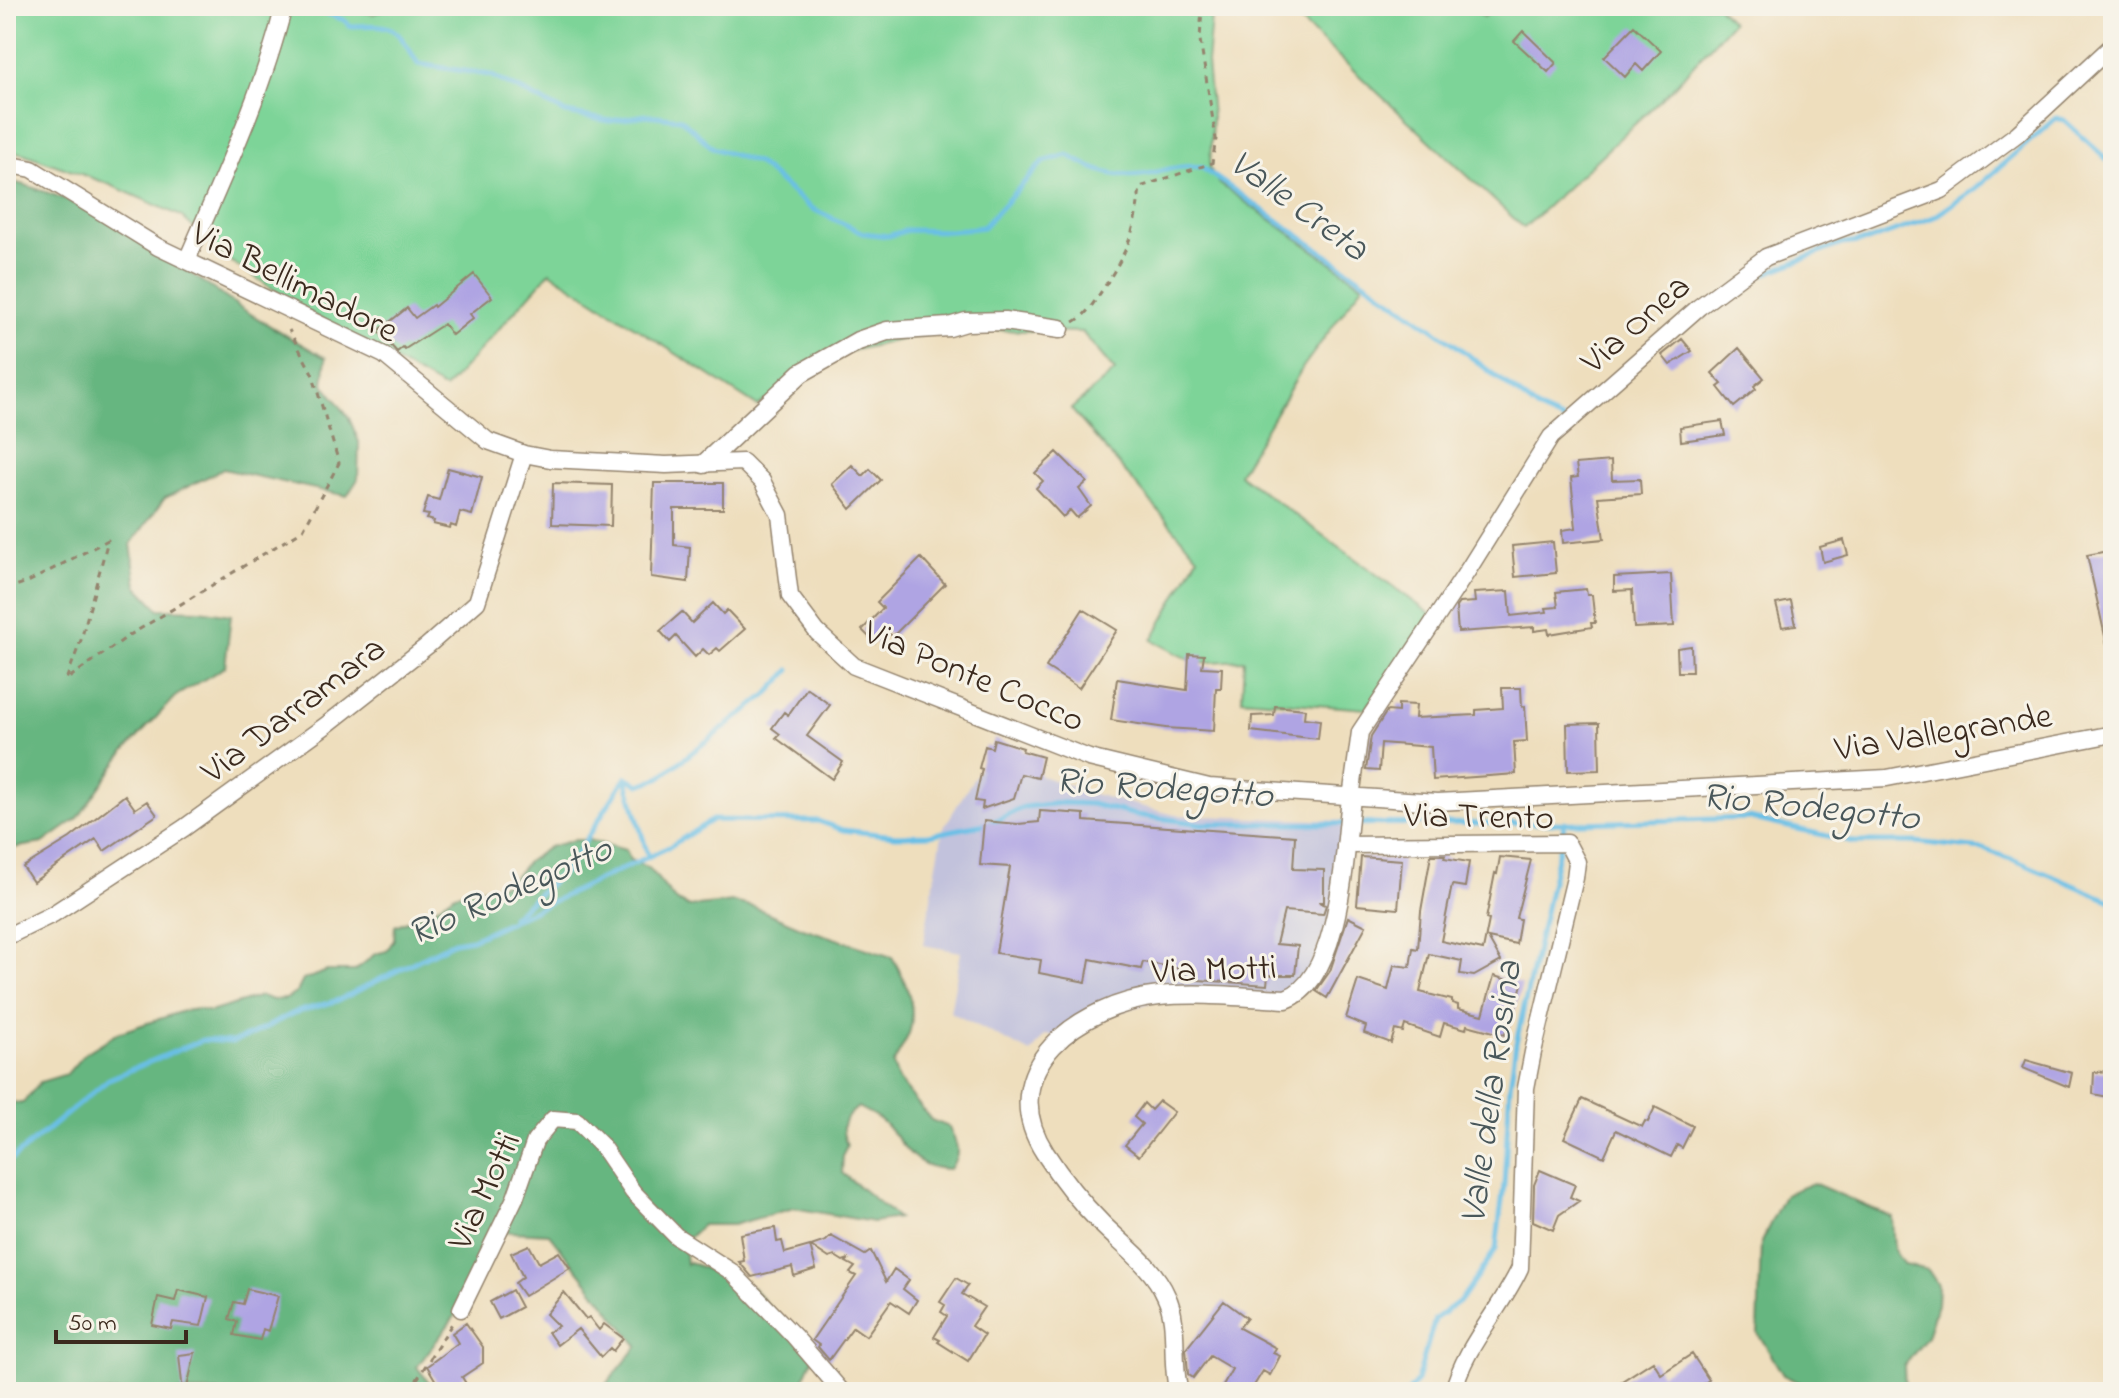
<svg xmlns="http://www.w3.org/2000/svg" width="2119" height="1398" font-family="'Indie Flower',sans-serif">
<style>
.industrial{fill:#c2c2dc}
.green{fill:#7dd498;stroke:#5c7f5b;stroke-width:2}
.forest{fill:#66b680;stroke:#50704f;stroke-width:2}
.lines{fill:none;stroke-linecap:round;stroke-linejoin:round}
.stream{stroke:#69bfe6;stroke-width:5}
.building{fill:#afa4e3}
.minor-casing{stroke:#94846e;stroke-width:19}
.tertiary-casing{stroke:#94846e;stroke-width:21}
.path{stroke:#94846e;stroke-width:3;stroke-dasharray:6 6;stroke-linecap:butt}
.minor{stroke:#fff;stroke-width:16}
.tertiary{stroke:#fff;stroke-width:18}
.labels{text-anchor:middle;stroke-width:6;stroke-linejoin:round;paint-order:stroke}
.street-label{font-size:36px;fill:#3b2a1e;stroke:#f7f3e8}
.water-label{font-size:38px;font-style:italic;fill:#49575a;stroke:#f7f3e8}
</style>
<rect width="100%" height="100%" fill="#f7f3e8"/>
<filter id="ink" filterUnits="userSpaceOnUse"><feTurbulence type="fractalNoise" baseFrequency=".0125" numOctaves="2"/><feDisplacementMap in="SourceGraphic" scale="16" xChannelSelector="R" yChannelSelector="G"/><feConvolveMatrix kernelMatrix="1 2 1 2 8 2 1 2 1" color-interpolation-filters="sRGB"/></filter>
<filter id="wash" filterUnits="userSpaceOnUse"><feTurbulence type="fractalNoise" baseFrequency=".006" numOctaves="4" result="noise"/><feDisplacementMap in="SourceGraphic" scale="32" xChannelSelector="R" yChannelSelector="G"/><feGaussianBlur stdDeviation="1.8" result="paint"/><feColorMatrix in="noise" values="0 0 0 0 0 0 0 0 0 0 0 0 0 0 0 0 0 1.4 0 .05"/><feComposite in="paint" operator="in"/></filter>
<g filter="url(#wash)">
<rect width="100%" height="100%" fill="#eedebd"/>
<path class="industrial" d="M987,756l102,37 86,22 172,6 2,49 -50,125 -118,-2 -103,32v13l-33,-3 -14,18 -81,-41 11,-60 -38,-7 20,-116z"/>
<path class="green" d="M6,6h338l29,8 20,-8h819l-5,57 5,53 -2,53 10,15 143,101 -60,82 -64,107 193,141 -66,94 -124,-10 2,-39 -49,3 -43,-23 46,-83 -127,-148 44,-38 -33,-39 -134,-3 -107,24 -84,53 -207,-134 -105,117 -130,-73 -88,-57 -46,-43 -75,-33 -84,-30 -16,-2z
M1284,6h186l14,11 12,-11h221l15,16 -61,68 -147,138z"/>
<path class="forest" d="M6,180c87,21 138,62 210,111 35,25 72,46 110,67l-3,25 26,35 10,24 -1,37 -11,17 -124,-27 -58,29 -34,46 6,42 22,23 42,1 30,5 -6,52 -49,29 -51,55 -47,67 -35,25 -37,6z
M575,840h13l38,10 4,10 19,8 26,32 14,7 44,-5 21,5 49,21 89,29c12,20 25,47 18,73 -3,11 -12,23 -17,34l5,15 33,41 18,7c8,18 13,24 1,42 -37,0 -44,-22 -65,-45 -7,-8 -19,-12 -27,-17 -16,13 -19,19 -11,38l-4,9 -1,19 56,45 -25,4 -79,-14 -61,17h-31l-18,17 2,22 3,-2 64,26 60,70 -15,34h-198l38,-46 -89,-112 -55,-3 -33,77 -44,59 20,25h-431v-290l17,1 17,-21 27,-8 17,-20 34,-21 65,-22 15,-2 12,3 51,-16 12,4 13,-1 11,-7 6,-12 24,-9h28l20,-17 12,-3 7,-12 1,-13 38,-16 22,-16 54,-11 18,-21 22,-15z
M1813,1183l79,34 2,33 10,15 24,5 10,15 -1,19 -10,33 -23,29 1,26h-86l-36,-17 -25,-42 3,-91 24,-48z"/>
<g class="lines">
<path class="stream" d="M306,6l38,14 6,6c46,-2 44,-1 68,38l72,11 76,38 44,8 37,-6 34,4 32,29 44,15 54,45 52,25 25,3 19,-6 44,1 32,-4 60,-65 25,-7c29,18 55,26 89,17 16,-4 27,-7 44,-5l252,176 86,67 25,11
M1735,289l19,-11 88,-34 26,-3 66,-24 41,-28 81,-71 8,2 49,45
M626,777l14,8 19,-7 110,-85 21,-23
M626,778l22,78
M512,917l56,-49 58,-91
M6,1164l103,-85 93,-39 30,2 19,-7 43,-22 45,-13 115,-58 18,-3 197,-92 43,-27 106,1 25,9 53,6 33,-1 62,-12 33,-16 38,-4 29,1 45,11 67,9 377,-1 169,-5 105,24h61l68,7 34,12 96,41
M1408,1392l9,-11 18,-62 26,-19 35,-51 8,-65 6,-98 6,-43 49,-221"/>
</g>
<g id="blocks">
<path class="building" d="M1634,26l27,25 -18,20 -7,-7 -11,13 -21,-20z
M1523,31l33,32 -8,9 -34,-31z
M474,274l18,23 -22,17 3,4 -21,17 -8,-11 -39,25 -2,-2 -6,5 -19,-21 29,-23 8,10 18,-13 1,2z
M1682,339l10,12 -22,14 -8,-10z
M1739,348l25,30 -10,8 2,3 -22,18 -16,-20 4,-3 -10,-11z
M1722,421l3,14 -44,6 -1,-14z
M1057,452l30,30 -8,7 12,17 -14,12 -7,-8 -7,7 -27,-29 7,-7 -8,-8z
M1611,461l1,19 28,-1 1,15 -43,3 6,42 -41,4 -1,-13 14,-2 -5,-50 7,-1 -2,-13z
M852,465l11,11 7,-7 11,11 -30,29 -19,-25z
M448,468l34,9 -10,38 -12,-3 -4,15 -5,-2 -1,3 -17,-4 1,-3 -7,-2 2,-4 -6,-1 5,-17 11,3z
M553,483l59,2 -1,41 -59,-2z
M654,483h69v26h-49v36l16,2 -2,35 -37,-5z
M1844,540l4,15 -25,7 -3,-15z
M1553,542l3,31 -41,4 -3,-31z
M2113,550v94l-6,1 -20,-90z
M921,558l24,26 -52,52 -9,-5 -9,12 -13,-13 21,-22 -6,-6z
M1671,574l3,52 -40,2 -2,-38 -18,1v-14z
M1586,589l1,6h5l3,28h-4l1,4 -43,7 -1,-5 -14,2v-4l-76,5 -2,-25 3,-4 16,-1 -1,-9 35,-2 2,25 36,-4 -1,-4 12,-1 -2,-15z
M1791,601l5,24 -14,2 -6,-23z
M713,603l10,11 4,-4 18,19 -25,22 -3,-3 -8,7 -6,-6 -8,8 -19,-21 -6,6 -10,-11 22,-19 10,11z
M1083,609l34,21 -38,58 -33,-21z
M1691,646l1,26h-14l-1,-24z
M1189,654l15,1 -2,12 20,1 -1,20h-5l-2,43 -48,-3 -55,-8 6,-41 70,11z
M807,688l23,17 -23,31 36,26 -11,17 -56,-41 4,-4 -8,-6 12,-16 4,3z
M1502,688h19l1,19 3,-1 2,35 -13,1 2,32 -83,6 -2,-33 -50,-4 -2,28 -13,-1 5,-34 16,-25 11,1v-8l18,1 -1,13 61,-3v-5l27,-2z
M1275,706l30,3 -1,9 16,2 -2,19 -67,-8 1,-15 22,-1z
M1599,723l1,47 -32,1 -1,-47z
M994,739l29,9 -1,3 21,6 -5,21 -17,-4 -7,24 -32,11 1,-7 -8,-1 7,-32 -3,-1 6,-22 7,2z
M125,795l10,14 12,-8 10,14 -53,36 -8,-12 -63,43 -10,-15 47,-29z
M1040,811l44,3v7l211,15 -2,33 31,1v32h-5l7,3 -3,9 -39,-3 -8,33 22,2 -3,29h-27l-1,10 -82,-6 1,-9 -43,-8 -2,7 -51,-10 -4,23 -47,-9 2,-13 -45,-7 14,-86 -30,-2 4,-44 34,3 21,-2z
M1431,855h14l-1,3 25,4 -4,25 -13,-2 -11,56 42,9 6,-30 -3,-1 9,-46 2,1 3,-17 31,3 -15,58 4,1 -4,25 -28,-6 13,23 -27,15 -14,-2 2,-13 -33,-7 -9,38 32,8v3l6,2v4l25,6 11,-39 28,8 -13,47h-3l-1,4 -38,-10 -1,4 -22,-6 -4,14 -35,-12 -2,7 -8,-2 -4,13 -27,-10 2,-7 -20,-8 12,-38 30,10 6,-25 16,2 3,-19 5,1 3,-38z
M1361,857l41,3 -4,49 -41,-4z
M1348,917l18,9 -39,72 -11,-7 14,-20z
M2026,1060l46,13 -3,14 -46,-19z
M2113,1071v27l-20,-4 1,-22z
M1582,1099l60,28 3,-6 3,1 7,-15 38,19 -11,22 -5,-3 -6,12 -55,-27 -12,27 -40,-19z
M1159,1101l15,11 -35,44 -14,-11 17,-21 -8,-7 10,-14 7,7z
M1540,1170l35,15 -5,12 9,4 -20,14 -6,15 -20,-9 1,-36z
M775,1228l2,14 5,-1 3,12 25,-7 6,23 -22,7 -2,-9 -40,10 -13,-15 5,-1 -4,-27z
M831,1236l34,19 6,-4 15,31 8,-13 15,11 -6,9 14,11 -8,13 -18,-12 -25,35 -13,-9 -24,33 -11,-13 1,-2 -7,-5 44,-64 -6,-3 5,-6 -9,-5 3,-3 -6,2 -8,-5 -6,2 -18,-12 15,-5z
M529,1245l10,18 20,-11 11,16 -46,28 -9,-13 8,-6 -12,-24z
M956,1278l12,7 -6,9 22,13 -13,19 13,9 -16,26 -30,-19 2,-2 -6,-3 13,-21 -6,-4 4,-7 -5,-3z
M247,1289l31,7 -10,35 -5,-2 -3,11 -26,-5 3,-13 -8,-3 5,-17 9,2z
M178,1290l30,7 -7,29 -28,-4 -2,7 -19,-4 6,-28 17,4z
M512,1290l9,17 -22,12 -9,-17z
M564,1292l22,27 3,-2 10,13 5,-6 19,14 -10,13 -3,-3 -9,9 -23,-28 -21,16 -9,-13 10,-6 -12,-12z
M1224,1301l23,17 -8,10 37,20 -3,5 7,3 -10,19 -7,-4 -13,21h-20l-8,-5 10,-18 -22,-13 -17,22 -5,-4 -2,-25z
M466,1323l17,24v16l-21,14 9,15h-23l-4,-7 -4,3 -13,-22 31,-23 -6,-10z
M195,1353l-9,39h-3l-4,-37z
M1692,1354l17,26 -19,12h-85l48,-31 8,13z"/>
</g>
</g>
<g filter="url(#ink)">
<use href="#blocks" fill-opacity="0" stroke="#94846e" stroke-width="2"/>
<g class="lines">
<g class="minor-casing">
<path id="minor" d="M6,164l26,5 126,78 226,108 104,86 36,13 26,5 116,6 77,-3 19,19 18,34 10,81 27,36 37,34 235,92 120,29 229,15 449,-24 226,-44
M187,260c36,-83 75,-166 97,-254
M1351,798l9,-66 108,-162 83,-133 148,-130 67,-50 176,-67 75,-56 96,-89
M1345,845l222,-2 10,19 -2,16 -42,174 -7,36 -6,180c-20,43 -55,77 -67,124
M6,937l47,-23 131,-86 141,-102 102,-80 50,-44 47,-148
M461,1309l54,-111 20,-57 18,-22 24,2 24,24 32,47 43,44 56,36 62,64 48,56"/>
</g>
<g class="tertiary-casing">
<path id="tertiary" d="M704,464l97,-91 57,-32 29,-10 62,-4 17,-5 39,-1 55,8
M1179,1392c-9,-30 1,-68 -13,-96 -13,-30 -42,-50 -64,-72 -22,-22 -41,-46 -57,-71 -54,-84 36,-149 114,-157 42,-4 85,1 127,3 55,-19 59,-151 65,-201"/>
</g>
<path class="path" d="M1074,322c14,-8 20,-20 29,-33 25,-39 32,-56 37,-102l72,-24 4,-24 -16,-99 2,-34
M6,589l24,-8 78,-41 -27,100 -15,40 64,-45 173,-105 36,-67 -27,-90 -23,-43
M414,1392l2,-11 37,-59"/>
<use href="#minor" class="minor"/>
<use href="#tertiary" class="tertiary"/>
</g>
</g>
<g class="labels">
<g class="street-label">
<text transform="translate(296 280) rotate(27)" y="13">Via Bellimadore</text>
<text transform="translate(1634 322) rotate(-41)" y="13">Via Onea</text>
<text transform="translate(975 674) rotate(23)" y="13">Via Ponte Cocco</text>
<text transform="translate(292 708) rotate(-37)" y="13">Via Darramara</text>
<text transform="translate(1943 730) rotate(-9)" y="13">Via Vallegrande</text>
<text transform="translate(1479 814) rotate(1)" y="13">Via Trento</text>
<text transform="translate(1214 967) rotate(-2)" y="13">Via Motti</text>
<text transform="translate(482 1190) rotate(-65)" y="13">Via Motti</text>
</g>
<g class="water-label">
<text transform="translate(1300 204) rotate(36)" y="13">Valle Creta</text>
<text transform="translate(1164 786) rotate(4)" y="13">Rio Rodegotto</text>
<text transform="translate(1811 805) rotate(6)" y="13">Rio Rodegotto</text>
<text transform="translate(509 889) rotate(-24)" y="13">Rio Rodegotto</text>
<text transform="translate(1489 1092) rotate(-82)" y="13">Valle della Rosina</text>
</g>
</g>
<rect width="2119" height="1398" fill="none" stroke="#f7f3e8" stroke-width="32"/>
<path d="M56 1330v12h130v-12" fill="none" stroke="#3b2a1e" stroke-width="4"/>
<text x="68" y="1330" font-size="24" fill="#3b2a1e" stroke="#f7f3e8" stroke-width="6" paint-order="stroke">50 m</text>
</svg>
